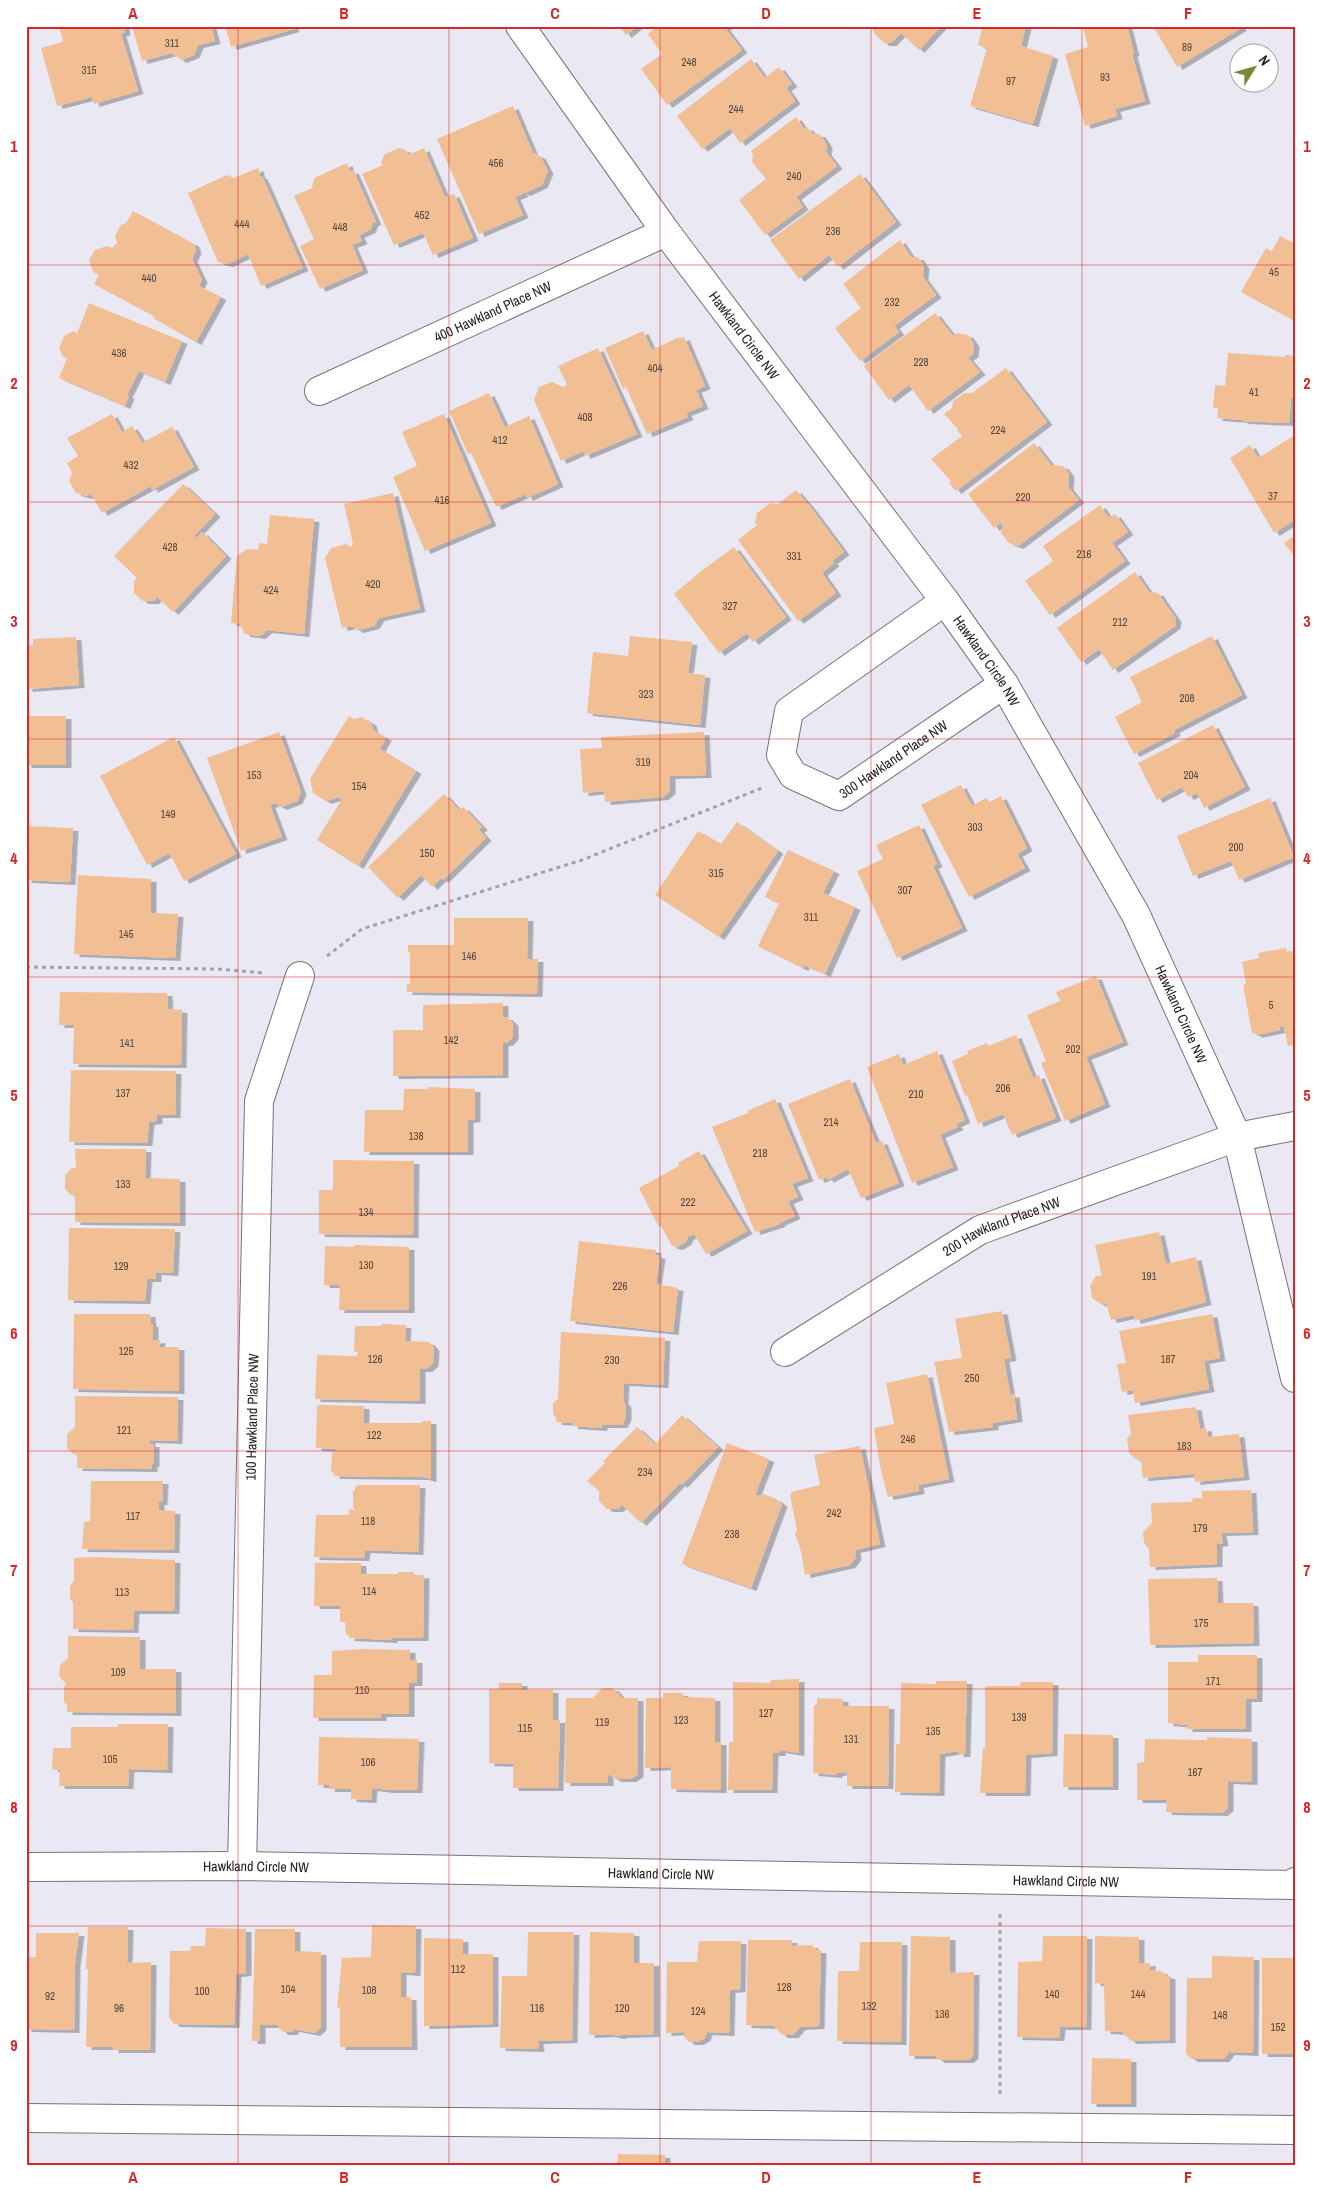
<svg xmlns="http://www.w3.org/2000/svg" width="1321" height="2191" font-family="'Archivo Narrow',sans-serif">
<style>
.building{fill:#f2be94;filter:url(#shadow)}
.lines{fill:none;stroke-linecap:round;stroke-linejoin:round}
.minor-casing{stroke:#75747d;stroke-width:30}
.path{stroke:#a2a2a9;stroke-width:3;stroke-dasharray:4 4;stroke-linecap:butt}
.minor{stroke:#fff;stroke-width:28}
.grid{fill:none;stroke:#d62828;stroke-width:1;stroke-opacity:0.55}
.labels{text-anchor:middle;stroke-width:4.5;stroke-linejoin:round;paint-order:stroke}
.number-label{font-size:11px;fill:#53463e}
.street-label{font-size:14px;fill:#1e1e21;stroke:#fff}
.neatline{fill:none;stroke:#d62828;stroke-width:2}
.grid-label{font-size:16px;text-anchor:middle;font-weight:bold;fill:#d62828}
</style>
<defs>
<filter id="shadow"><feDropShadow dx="5.5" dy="3" stdDeviation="0" flood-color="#0004"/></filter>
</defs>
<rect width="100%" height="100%" fill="#eae9f3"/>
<path class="building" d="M59,26h65l1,6 -4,2 17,57 -44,13 -2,-7 -35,9 -16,-58 22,-6z
M132,26h79l4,15 -17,4 -4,10 -13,5 -9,-7 -30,8z
M225,26h68l1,3 -63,18z
M619,26h18l-11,9z
M658,26h69l-2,2 17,22 -75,55 -26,-36 21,-15 -14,-20z
M872,26h69l-22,24 -18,-17 -10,10h-7l-10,-10z
M983,26h43l-5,20 32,10 -20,68 -63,-18 17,-58 -9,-3z
M1083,26h44l7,27 -2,1 13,47 -30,8 2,7 -32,10 -20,-72 23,-7z
M1153,26h87l1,2 -64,39z
M751,59l14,19 14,-11 13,17 -6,4 9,13 -55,42 -10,-15 -28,21 -25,-33z
M513,106l20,47 7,3 8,15 -6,14 -17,8 -4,-2 2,3 -8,3 8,18 -44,19 -42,-95z
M796,117l8,12 3,-2 6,7h7l7,11 -1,7 11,14 -41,31 7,10 -38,28 -26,-35 27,-21 -14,-17 1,-7 -2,-4z
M399,148l7,2 2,5 16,-7 21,49 9,-3 19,44 -40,17 -10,-22 -29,12 -32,-71 21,-9 -2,-3 4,-8z
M347,163l3,9 3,-2 23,52 -3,1 -3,7 -11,5 3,6 -10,4 11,25 -43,19 -20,-43 14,-7 -20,-43 18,-8 2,-10z
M258,168l2,8h2l41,92 -42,18 -13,-32 -20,10 -10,-2 -30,-69 39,-18 7,3z
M860,174l36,48 -58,45 -9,-12 -30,24 -29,-39z
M133,211l61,33 2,7 -4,8 10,21 -3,6 22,11 -25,45 -43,-24 1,-2 -60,-32 5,-9 -6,-3 -4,-12 6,-10 12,-4 5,2 5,-5 -2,-7 6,-11 5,-2z
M1280,236l15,8v77l-54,-29 25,-44 6,3z
M900,240l11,17h7l6,9 -1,11 13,18 -42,31 5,6 -39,29 -25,-33 26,-20 -18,-24z
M89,303l93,38 -17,41 -26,-11 -12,24 2,1 -4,10 -66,-28 8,-20 -4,-1 -4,-9 5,-12 9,-5 4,2z
M935,313l18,23 4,-3 11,2 6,9 -1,10 -5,4 12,14 -52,39 -19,-26 -20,15 -25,-34z
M643,331l9,19 27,-13v2l5,-2 21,49 -9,4 7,16 -17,7 2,4 -41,17 -21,-47 -3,2 -18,-41z
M598,348l39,86 -52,22 -2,-5 -22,10 -27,-61 5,-13 13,-5 11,5 4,-2 -9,-19z
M1228,353l57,4v-2l10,1v43h-4l-2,24 -47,-2 1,-1 -26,-2 1,-10h-5l2,-23 10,1z
M1006,368l41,54 -91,69 -7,-8 2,-2 -20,-22 31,-23 -5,-6 1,-1 -14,-15 8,-6 1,-7 12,-8h7z
M489,393l16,34 24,-11 29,68 -31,14 -1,-4 -30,13 -25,-54 -3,1 -19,-43z
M112,414l10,18 10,-6 10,16 -2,2 32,-17 22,40 -42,23 -1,-4 -49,27 -11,-19 -4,2 -11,-3 -7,-12 3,-8 -5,-10 11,-7 -11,-18z
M444,414l47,109 -66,28 -32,-74 24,-11 -15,-34z
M1295,435v85l-21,13 -44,-75 20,-13 8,13z
M1034,443l17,22 12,1 6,8 -1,13 11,13 -61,46 -9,-3 -8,-10 2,-8 -3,-2 -6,5 -26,-34z
M183,484l32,30 -21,22 3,2 5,-6 24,24 -53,56 -16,-15 -3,4h-11l-9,-8v-12l3,-3 -23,-22z
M796,490l16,19 32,43 -12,9 2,2 -12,10 14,20 -38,28 -60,-81 19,-15 -2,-2 2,-10 13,-10 8,1z
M393,493l27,116 -41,9 -5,8 -16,4 -7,-4 -9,2 -17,-70 6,-10 15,-4 5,3 2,-3 -9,-40z
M1100,505l9,13 6,-4 13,18 -16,11 13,18 -75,54 -25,-34 28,-20 -10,-15z
M270,515l44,4 -10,115 -37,-4 -7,6 -15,-2 -5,-10 -9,-1 6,-67 10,-7 11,1 1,-7 8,1z
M1295,535v22l-11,-14z
M734,547l52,70 -33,25 -6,-9 -28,20 -45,-59 26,-22z
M1135,572l14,20 9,1 4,6 14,20 -1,7 -62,44 -14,-21 -18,13 -24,-34z
M630,636l62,6 -4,31 17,2 -5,50 -113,-12 6,-61 35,4z
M1212,636l30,59 -68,35 1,3 -41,21 -19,-37 27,-15 -12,-25z
M76,637l3,48 -52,4 -1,-44h7v-6z
M26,716h40v49h-40z
M349,716l5,3 8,-2 9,6 2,7 13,8 -6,11 36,22 -58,95 -41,-26 25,-41 -3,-2 -13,4 -13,-8 -3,-14z
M1213,725l32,62 -41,21 -7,-15 -9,4 -6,-10 -25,13 -19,-37z
M279,732l22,60 -4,9 -16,6 -6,-4 -5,2 12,32 -41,14 -34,-93z
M704,732l2,43 -36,1v15l-7,6 -58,5 -1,-11 -21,2 -3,-44 22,-1 -1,-11z
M174,737l62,117 -52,27 -15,-28 -22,12 -47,-89z
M961,785l11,21 14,-8 3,4 12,-6 26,52 -10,6 8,14 -56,29 -48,-92z
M444,794l15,16 4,-3 19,20 -3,3 7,8 -43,42 -2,-2 -9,9 -11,-12 -23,23 -30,-31z
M1270,798l24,59 -55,23 -8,-19 -38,15 -16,-40z
M737,822l41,29 -59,86 -64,-42 43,-64 23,13z
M919,825l18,39 -4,2 29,62 -65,30 -40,-87 26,-12 -7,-14z
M26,826l47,2 -3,54 -44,-2z
M788,850l46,21 -11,22 32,14 -30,67 -21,-9 -1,3 -45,-22 21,-43 -14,-6z
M78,875l73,4v34l27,1 -3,44 -101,-4z
M454,918h74l-1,41h11l-1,35 -130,-2v-8h3v-32l-2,1v-8h46z
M1286,948l1,4 8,-1v94l-7,1 -4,-20 -5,1 1,3 -24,5 -1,-2h-3l-9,-48 3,-1 -4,-22 17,-4 -1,-5z
M1096,976l27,66 -37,15 19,47 -40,17 -24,-58 5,-2 -19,-46 33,-14 -4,-9z
M60,992l107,1 1,16 14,1 -1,55 -108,-1 1,-39h-15z
M503,1003v14h4l6,6v14l-6,6h-4v32l-110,1v-46h30v-25z
M1016,1035l17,43 6,-3 17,43 -44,17 -9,-21 -25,10 -11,-29 -2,1 -13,-35 16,-7 -1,-3 20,-8 1,3z
M937,1051l28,69 -9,4 2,3 -18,8 13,32 -41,16 -45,-116 32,-13 4,11z
M71,1070l105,1 -1,44h-18v6l-8,1 -2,21 -78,-1z
M850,1079l26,64 6,-2 17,42 -38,15 -13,-29 -20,11 -1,-3 -8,3 -31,-76z
M428,1087l47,2v30l-7,1v32h-104l1,-42h38l1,-21h24z
M775,1099l33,79 -16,6 6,13 -10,4 7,15 -16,7 1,1 -25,8 -43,-105 36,-14 -1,-2z
M75,1149h71l-1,29 35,1v44l-105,-1v-27h-4l-6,-6v-14l7,-7h4z
M699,1151l48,80 -41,23 -12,-20 -6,3 -2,5 -9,5 -5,-1 -11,-20 -2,1 -20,-39 40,-22 -1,-3z
M333,1160l81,1 -1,74 -94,-1v-44h14z
M69,1228l106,1 -2,44 -17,-1v7h-9l-2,22 -77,-1z
M1159,1232l7,32 30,-7 10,45 -71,19 -1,-6 -23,5 -5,-17 -5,1 -9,-6 -2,-12 6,-10h5v-4l-6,-27z
M579,1241l77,9v5l4,1 -4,28 22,4 -5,44 -103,-11z
M354,1245l55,2v63h-70l1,-25h-16l1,-39 29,1z
M1002,1311l9,47 -7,1 6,36 4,-1 3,25 -24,4v4l-44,5 -15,-70 28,-4 -7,-39z
M74,1314h76l1,10h2v13l-2,4 9,-1 -1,7h20v44l-106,-2z
M1212,1314l8,44 -16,3 5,28 -74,14 -2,-13 -11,2 -5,-28 9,-1 -7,-32z
M382,1324l24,1 -1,16 24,1 5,6 -1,15 -6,6h-7v32l-105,-2 2,-44 40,1 1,-4h-4l1,-26h26z
M561,1332l104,6 -2,47 -39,-2 -1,18 3,4v12l-4,8h-20v3l-30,-2 1,-3 -17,-1v-4l-3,-4v-11l5,-4z
M927,1374l22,105 -31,6 1,6 -31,6 -7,-26 -7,-43 20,-4 -8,-41z
M75,1396l103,1 -1,44 -27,-1v4h4v20h-2v5l-75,-1v-14h-4l-6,-6v-14l8,-7z
M317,1405l47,1v17h58v-2h9v58l-8,-2 -89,-1v-3l-3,-1 1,-19 3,-1v-3l-19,-1z
M1196,1407l4,22 6,-1 2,9 31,-3 5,43 -49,5 -1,-8 -51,4 -2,-19 -4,1 -8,-7 -2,-14 4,-5 -3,-19z
M682,1415l36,32 -36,38 -2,-2 -39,40 -19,-18 -4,4h-11l-8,-8v-10l-12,-10 18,-18 -2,-2 34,-34 18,17z
M727,1443l42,16 -14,36 4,1 4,-2 13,5 6,5 -31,84 -69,-24z
M860,1446l20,98 -25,6 1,7 -6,8 -45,10 -4,-24 -6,-17 2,-3 -7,-36 2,-1 -1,-2 29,-7 -6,-30z
M91,1481h72l-1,21h-3v8l16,1 -1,39 -92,-1 2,-27 6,-1z
M357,1485h63l-2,67 -53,-2 -1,8 -50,-1 2,-42h33v-6l6,1 -2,-3v-15z
M1251,1490l2,42 -32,1 2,10 -6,1v20l-67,3 -1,-18 -5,-6 -1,-11 9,-9 -1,-20 41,-1 1,-4h9v-7z
M94,1557l81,3 -1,51h-40l-1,19 -60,-1v-26l-3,-5v-12l4,-5v-23z
M315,1563h46v11h37v-2h16v4l10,-1 -1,63h-31v2l-43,-2v-3h-3l-1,-13h-5v-16h-26z
M1217,1578l1,25h35l1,40 -104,2 -2,-66z
M68,1636l72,1v32h36v44l-109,-1v-7l-3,-3v-15l2,-3 -7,-8 1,-11 8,-7z
M363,1649l47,1v10h7v23h-8v31h-28v4h-68l1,-43h18v-24z
M1198,1655h59v44h-11v30h-59v-4l-19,-2v-61h30z
M799,1679v74l-19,-3v3h-7l-1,37h-44l1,-48h4v-60l37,1 1,-3z
M936,1681h31l-2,73h-7v-3l-18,3 -1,39 -44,-1 1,-48h4l1,-61 35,1z
M1021,1682h32l-1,71 -26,2 -1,38h-45l3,-45h2v-62h35z
M499,1683h23v7h31v30h7l-2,68h-45v-24l-24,-1v-74h10z
M602,1688h11l9,10h16v76l-7,5h-15l-8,-5v9h-43l1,-85h27z
M663,1693h20v4l32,1v44h6v48l-50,-1v-22l-26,1 1,-70h17z
M817,1698l26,1v7h46l-1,80h-41v-14l-10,1v2l-24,-2 1,-68h3z
M118,1724h50l-1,46 -38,-1 -1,17h-69l1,-16 -8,-1 1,-21h18v-21h47z
M1064,1734l49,1v52h-50z
M319,1737l100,2 -2,51h-29l-16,-2 -1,12 -20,-1v-10h-22l1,-4h-12z
M1207,1737l45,2v43l-24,-1v27l-6,5 -56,-1 1,-12h-30v-37l7,-1 1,-23 62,1z
M372,1925l44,1 -1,47 -14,-1v25h10l1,50h-72v-40l-3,1 5,-50 29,-1z
M88,1927h40l-1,36 24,-1 -1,88h-37v-3h-27l2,-78h-2z
M206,1928l40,1v44l-10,1 -2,51 -60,-1 -5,-7 1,-66h20l1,-5h14z
M255,1929h40v22l26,1v75l-6,6 -21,-4 -2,3h-9l-5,-5 1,-2h-19v16h-8z
M528,1932h46l-2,108 -34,1 1,8 -39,-1 2,-72h25z
M590,1932l44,1v30h20v71l-32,1 -3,1 -10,-2 -20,1z
M36,1933h43l-4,30 -1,67 -48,-1v-72h10z
M911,1936l39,1v36l24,-1 -1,84 -5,4h-29l-4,-4h-26z
M1043,1936h44l-1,91h-26l-1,11 -42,-1 1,-75 24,-1z
M1095,1936l44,1v27l11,-1v7l11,1 6,5h3v64l-39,1 -9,-9 -17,-1 -1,-47 -9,-1z
M424,1938l39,1v15h30v70l-69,2z
M748,1940h44v6l20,-1 4,5h5l-2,76 -19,1 -7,8h-11l-8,-9 -28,-1z
M699,1941h42l-1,48 -10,1 -1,43 -22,-1 -2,6 -7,4h-9l-5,-5v-5l-18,1 1,-71h30z
M860,1942h42l-1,100 -64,-1 1,-70h21z
M1212,1956l42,1 -1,96 -24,-1 -5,7h-32l-6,-5 1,-76h25z
M1262,1958h33v96h-33z
M1092,2058l39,1v45h-40z
M618,2154l47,1v10h-48z"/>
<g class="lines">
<g class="minor-casing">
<g id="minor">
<path id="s1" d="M520,26l146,206 279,369 59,83 132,231 101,222 58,241"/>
<path id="s2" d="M319,391l347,-159"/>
<path id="s3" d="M945,601l-156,110 -8,44 12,20 46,21 165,-112"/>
<path id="s4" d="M785,1352l195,-122 257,-93 58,-11"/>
<path id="s5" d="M242,1866l17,-765 41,-125"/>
<path id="s6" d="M26,1867l216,-1 1050,19 3,-3"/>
<path d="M26,2118l1269,12"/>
</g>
</g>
<path class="path" d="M327,956l35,-27 220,-69 180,-72
M26,967l191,2 48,4
M1000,2094v-181"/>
<use href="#minor" class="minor"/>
</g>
<path class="grid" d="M238,26v2139M449,26v2139M660,26v2139M871,26v2139M1082,26v2139M26,265h1269M26,502h1269M26,739h1269M26,977h1269M26,1214h1269M26,1451h1269M26,1689h1269M26,1926h1269"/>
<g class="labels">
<g class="number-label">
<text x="172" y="47">311</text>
<text x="1187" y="51">89</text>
<text x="689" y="66">248</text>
<text x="89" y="74">315</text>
<text x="1105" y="81">93</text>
<text x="1011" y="85">97</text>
<text x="736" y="113">244</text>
<text x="496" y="167">456</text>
<text x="794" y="180">240</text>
<text x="422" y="219">452</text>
<text x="242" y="228">444</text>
<text x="340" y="231">448</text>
<text x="833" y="235">236</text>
<text x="1274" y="276">45</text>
<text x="149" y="282">440</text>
<text x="892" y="306">232</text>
<text x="119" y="357">436</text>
<text x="921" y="366">228</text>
<text x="655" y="372">404</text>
<text x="1254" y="396">41</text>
<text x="585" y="421">408</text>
<text x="998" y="434">224</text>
<text x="500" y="444">412</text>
<text x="131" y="469">432</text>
<text x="1273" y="500">37</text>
<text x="1023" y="501">220</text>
<text x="442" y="504">416</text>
<text x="170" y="551">428</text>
<text x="1084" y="558">216</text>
<text x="794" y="560">331</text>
<text x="373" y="588">420</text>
<text x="271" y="594">424</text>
<text x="730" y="610">327</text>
<text x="1120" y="626">212</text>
<text x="646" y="698">323</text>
<text x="1187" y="702">208</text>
<text x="643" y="766">319</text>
<text x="254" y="779">153</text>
<text x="1191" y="779">204</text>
<text x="359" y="790">154</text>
<text x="168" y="818">149</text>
<text x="975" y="831">303</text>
<text x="1236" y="851">200</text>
<text x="427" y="857">150</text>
<text x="716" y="877">315</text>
<text x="905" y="894">307</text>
<text x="811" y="921">311</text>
<text x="126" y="938">145</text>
<text x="469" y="960">146</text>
<text x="1271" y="1009">5</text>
<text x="451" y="1044">142</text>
<text x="127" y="1047">141</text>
<text x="1073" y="1053">202</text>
<text x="1003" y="1092">206</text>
<text x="123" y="1097">137</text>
<text x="916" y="1098">210</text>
<text x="831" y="1126">214</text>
<text x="416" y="1140">138</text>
<text x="760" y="1157">218</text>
<text x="123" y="1188">133</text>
<text x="688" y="1206">222</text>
<text x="366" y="1216">134</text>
<text x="366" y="1269">130</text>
<text x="121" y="1270">129</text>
<text x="1149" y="1280">191</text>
<text x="620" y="1290">226</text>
<text x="126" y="1355">125</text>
<text x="375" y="1363">126</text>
<text x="1168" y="1363">187</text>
<text x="612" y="1364">230</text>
<text x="972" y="1382">250</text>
<text x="124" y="1434">121</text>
<text x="374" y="1439">122</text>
<text x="908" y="1443">246</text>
<text x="1184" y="1450">183</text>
<text x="645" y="1476">234</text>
<text x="834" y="1517">242</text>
<text x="133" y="1520">117</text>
<text x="368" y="1525">118</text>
<text x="1200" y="1532">179</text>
<text x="732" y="1538">238</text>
<text x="369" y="1595">114</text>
<text x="122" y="1596">113</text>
<text x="1201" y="1627">175</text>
<text x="118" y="1676">109</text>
<text x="1213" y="1685">171</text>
<text x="362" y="1694">110</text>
<text x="766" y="1717">127</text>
<text x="1019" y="1721">139</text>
<text x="681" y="1724">123</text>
<text x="602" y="1726">119</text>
<text x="525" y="1732">115</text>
<text x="933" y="1735">135</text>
<text x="851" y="1743">131</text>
<text x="110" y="1763">105</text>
<text x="368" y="1766">106</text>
<text x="1195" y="1776">167</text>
<text x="458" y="1973">112</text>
<text x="784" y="1991">128</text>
<text x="288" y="1993">104</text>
<text x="369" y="1994">108</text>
<text x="202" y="1995">100</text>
<text x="1052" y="1998">140</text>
<text x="1138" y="1998">144</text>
<text x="50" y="2000">92</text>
<text x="869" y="2010">132</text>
<text x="119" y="2012">96</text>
<text x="537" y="2012">116</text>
<text x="622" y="2012">120</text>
<text x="698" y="2015">124</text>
<text x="942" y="2018">136</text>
<text x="1220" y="2019">148</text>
<text x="1278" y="2031">152</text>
</g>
<g class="street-label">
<text dy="5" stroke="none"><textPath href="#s2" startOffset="191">400 Hawkland Place NW</textPath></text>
<text dy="5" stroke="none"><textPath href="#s1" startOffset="382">Hawkland Circle NW</textPath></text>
<text dy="5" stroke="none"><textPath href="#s1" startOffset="788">Hawkland Circle NW</textPath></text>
<text dy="5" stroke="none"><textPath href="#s3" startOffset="375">300 Hawkland Place NW</textPath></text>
<text dy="5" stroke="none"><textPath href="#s1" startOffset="1192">Hawkland Circle NW</textPath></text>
<text dy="5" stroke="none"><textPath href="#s4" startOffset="251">200 Hawkland Place NW</textPath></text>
<text dy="5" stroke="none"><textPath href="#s5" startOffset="449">100 Hawkland Place NW</textPath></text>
<text dy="5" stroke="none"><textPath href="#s6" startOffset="230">Hawkland Circle NW</textPath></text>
<text dy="5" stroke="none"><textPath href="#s6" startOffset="635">Hawkland Circle NW</textPath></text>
<text dy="5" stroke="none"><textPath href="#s6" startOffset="1040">Hawkland Circle NW</textPath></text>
</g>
</g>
<rect width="1321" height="2191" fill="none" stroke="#ffffff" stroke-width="55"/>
<g transform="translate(1254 68) rotate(53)"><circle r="24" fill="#ffffff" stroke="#a5a5a6"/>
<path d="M0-4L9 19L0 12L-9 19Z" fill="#7a8735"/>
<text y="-8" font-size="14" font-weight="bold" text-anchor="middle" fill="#1e1e21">N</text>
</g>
<rect x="28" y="28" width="1266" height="2136" class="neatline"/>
<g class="grid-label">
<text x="133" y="19">A</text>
<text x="344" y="19">B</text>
<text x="555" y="19">C</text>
<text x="766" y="19">D</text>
<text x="977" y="19">E</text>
<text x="1188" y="19">F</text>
<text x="14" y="152">1</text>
<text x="1307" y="152">1</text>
<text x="14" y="389">2</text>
<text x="1307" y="389">2</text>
<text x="14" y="627">3</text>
<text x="1307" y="627">3</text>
<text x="14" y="864">4</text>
<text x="1307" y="864">4</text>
<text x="14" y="1101">5</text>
<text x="1307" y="1101">5</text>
<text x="14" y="1339">6</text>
<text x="1307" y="1339">6</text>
<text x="14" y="1576">7</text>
<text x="1307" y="1576">7</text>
<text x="14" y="1813">8</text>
<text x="1307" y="1813">8</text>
<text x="14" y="2051">9</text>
<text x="1307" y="2051">9</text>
<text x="133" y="2183">A</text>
<text x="344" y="2183">B</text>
<text x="555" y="2183">C</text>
<text x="766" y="2183">D</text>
<text x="977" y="2183">E</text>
<text x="1188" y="2183">F</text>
</g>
</svg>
